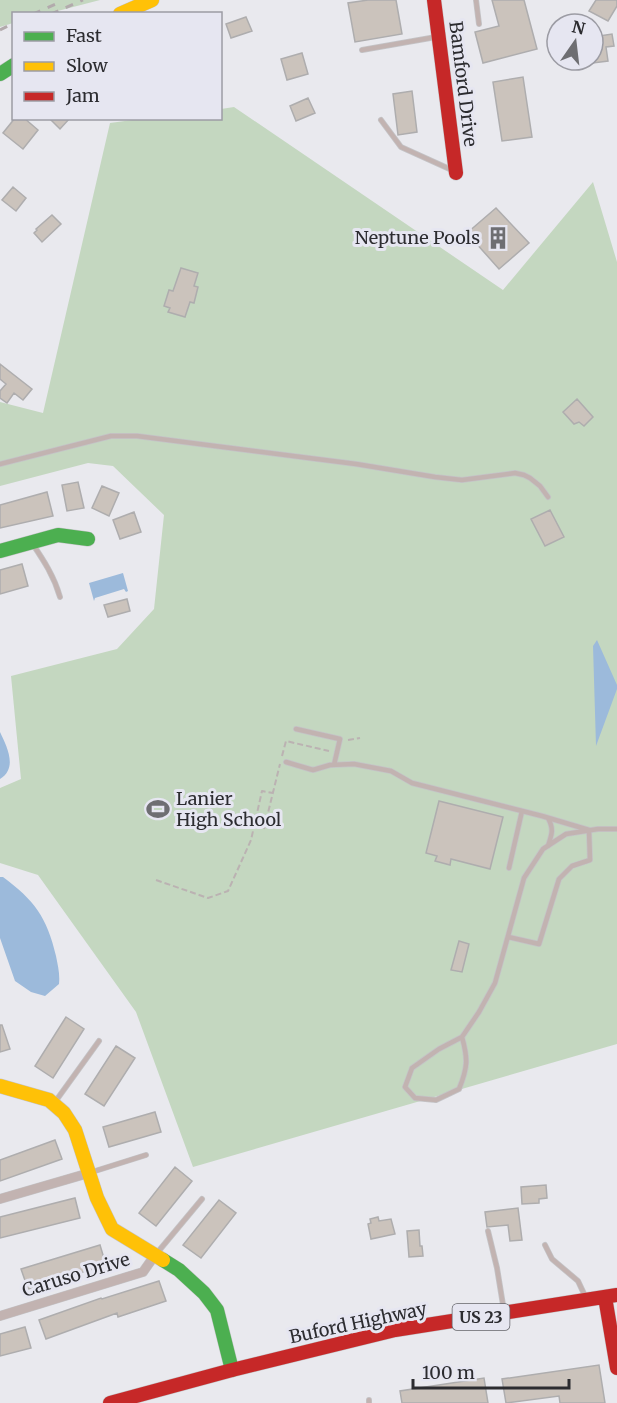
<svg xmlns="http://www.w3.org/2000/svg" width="617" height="1403" font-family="Merriweather,serif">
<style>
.green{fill:#c4d7c0}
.water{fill:#9cbadb}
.building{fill:#cbc3bc;stroke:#aeadae;stroke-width:1.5}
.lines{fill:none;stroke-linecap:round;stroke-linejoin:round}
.lane-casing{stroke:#c4c4c7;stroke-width:6}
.street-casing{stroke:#c4c4c7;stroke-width:10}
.fast-casing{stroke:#c4c4c7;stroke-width:15}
.slow-casing{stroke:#c4c4c7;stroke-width:15}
.jam-casing{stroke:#c4c4c7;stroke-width:15}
.path{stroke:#bbb2b2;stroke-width:2;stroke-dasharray:6 3;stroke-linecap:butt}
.lane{stroke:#c2b3b1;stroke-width:4.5}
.street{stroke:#c2b3b1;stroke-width:9}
.fast{stroke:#4caf50;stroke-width:14}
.slow{stroke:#ffc107;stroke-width:14}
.jam{stroke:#c62828;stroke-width:14}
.rail{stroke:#b2aaac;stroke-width:3;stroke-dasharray:8 8;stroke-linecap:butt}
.labels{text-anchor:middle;stroke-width:6;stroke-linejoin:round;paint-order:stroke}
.shield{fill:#e6e6f1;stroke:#64646a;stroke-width:1.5}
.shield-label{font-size:16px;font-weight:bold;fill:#2c2c30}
.street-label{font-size:18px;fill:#2c2c30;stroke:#e6e6f1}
.poi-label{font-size:18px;fill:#2c2c30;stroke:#e6e6f1;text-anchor:end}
</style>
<rect width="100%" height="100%" fill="#e9e9ee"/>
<path class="green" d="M0,0h100l-50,13 -36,1 -1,9 -13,4z
M234,107l269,183 90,-108 24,80v782l-424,123 -57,-155 -98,-137 -38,-12v-75l21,-9 -10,-103 106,-27 37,-40 10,-94 -51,-49 -25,-3 -88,23v-84l43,11 67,-290 37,-5h73l1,-9z"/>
<path class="water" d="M123,573l5,18 -2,1 -2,-3 -29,9 -1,3 -5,-18z
M597,640l20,45v4l-21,57 -3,-100z
M0,732c7,15 18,36 0,47z
M0,877h3c31,23 44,40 53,79 2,10 4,18 3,28l-14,12 -14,-4 -16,-11 -15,-43z"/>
<path class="building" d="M368,0h28l6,34 -47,8 -7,-39z
M492,0h32l13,49 -54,14 -8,-31 24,-6z
M596,0h21v6l-9,15 -19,-10z
M246,17l6,14 -21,7 -5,-14z
M612,34l2,12 -8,1 2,14 -15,2v-26z
M302,53l6,21 -21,6 -6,-21z
M523,77l9,60 -30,4 -9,-59z
M412,91l5,41 -19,3 -5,-41z
M308,98l7,15 -19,8 -6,-15z
M15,118h9l14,12 -15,19 -20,-16z
M49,118h21l-10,11z
M13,187l13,11 -10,13 -14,-11z
M496,208l33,35 -30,26 -32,-36z
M52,215l9,9 -19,18 -8,-9 3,-3 -1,-1z
M181,268l17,5 -4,13 4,1 -4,16 -4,-1 -5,15 -17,-5 2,-4 -6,-2 5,-16 4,1z
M0,364l32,25 -9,11 -9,-7 -7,10 -7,-5v-7l6,-7 -6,-5z
M577,399l16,18 -9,9 -5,-4 -5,2 -11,-12z
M78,482l6,26 -17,3 -5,-26z
M102,486l17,7 -10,23 -17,-8z
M47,492l6,24 -53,12v-23z
M550,510l14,27 -19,9 -14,-27z
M134,512l7,20 -21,7 -7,-19z
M22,564l6,22 -28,8v-24z
M127,599l3,12 -22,6 -4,-12z
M439,801l64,16 -13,52 -39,-10 -1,6 -15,-4 2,-5 -11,-3z
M459,941l10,3 -7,28 -11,-2z
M66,1017l18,12 -31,49 -18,-12z
M0,1025h2l8,24 -10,3z
M116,1046l19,12 -31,48 -19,-12z
M155,1112l6,20 -52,15 -6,-20z
M55,1140l7,19 -62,22v-21z
M175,1167l17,14 -36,45 -17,-13z
M546,1185l1,13 -8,1v4l-17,1 -1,-17z
M75,1198l5,20 -80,20v-21z
M219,1200l17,13 -35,45 -18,-13z
M518,1208l4,32 -12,1 -2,-16 -21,2 -2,-15z
M378,1217l1,4 12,-2 4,15 -24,5 -3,-15 3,-1 -1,-4z
M419,1230l1,16h2l1,10 -14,1 -2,-26z
M100,1245l6,20 -78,24 -7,-20z
M159,1281l7,20 -48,16 -1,-4 -71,26 -7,-19 62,-22 1,1z
M25,1327l6,21 -31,8v-22z
M599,1365l6,38h-45l-1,-7 -53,7 -4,-24z
M484,1378l4,25h-86l-2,-12z"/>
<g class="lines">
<g class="lane-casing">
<path id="lane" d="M476,0l3,24
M362,50l74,-13
M381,120l20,27 53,24
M0,464l111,-28h26l219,28 79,13 27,3 53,-7 9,2 6,3 10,8 8,11
M32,543c12,18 22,33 28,54
M296,729l44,10 -6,26
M286,762l27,8 17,-5 24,-1 37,7 21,12 130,33 47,14 1,30 -18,6 -13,13 -20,65 -31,-7
M548,818c6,11 4,16 0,28
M509,868l13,-57
M462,1037c6,22 6,30 -3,52l-23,11 -21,-2 -10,-11 7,-19 27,-19 23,-12 17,-25 16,-29 29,-105 19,-29 23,-15 32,-5h19
M55,1102l44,-61
M92,1172l54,-17
M488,1231l9,37 7,43
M545,1245l7,14 26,22 8,17
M157,1253l45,-54
M369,1400v3"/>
</g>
<g class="street-casing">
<path id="street" d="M0,1199l89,-26
M0,1316l143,-44 12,-17"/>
</g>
<g class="fast-casing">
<path id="fast" d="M0,74l14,-9
M0,551l58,-16 30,4
M163,1260l16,10 25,23 13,17 15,60"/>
</g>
<g class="slow-casing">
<path id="slow" d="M120,14l32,-14
M0,1086l49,14 15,13 11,17 22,68 15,31 51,31"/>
</g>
<g class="jam-casing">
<path id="jam" d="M434,0l22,173
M605,1297l12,71
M110,1403l122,-33 163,-40 222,-35"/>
</g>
<path class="path" d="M348,740l12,-2
M282,756l4,-15 43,10
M264,829l16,-65
M156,880l52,18 20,-7 23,-51 11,-49 11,2"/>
<use href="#lane" class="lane"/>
<use href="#street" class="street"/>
<use href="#fast" class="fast"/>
<use href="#slow" class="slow"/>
<use href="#jam" class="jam"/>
<path class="rail" d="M33,14l25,-11
M51,14l32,-14
M0,30l14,-7"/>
</g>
<defs>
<g id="building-bare" transform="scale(1.8)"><path d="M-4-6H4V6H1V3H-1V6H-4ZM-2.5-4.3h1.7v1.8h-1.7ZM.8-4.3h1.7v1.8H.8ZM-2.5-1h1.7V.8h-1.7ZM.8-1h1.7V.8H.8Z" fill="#6e6e72" stroke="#e6e6f1" stroke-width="2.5" paint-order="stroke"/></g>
<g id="stadium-bare" transform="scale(1.8)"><path d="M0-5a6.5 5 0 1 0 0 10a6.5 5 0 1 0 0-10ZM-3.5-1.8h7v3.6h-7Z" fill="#6e6e72" stroke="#e6e6f1" stroke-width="2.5" paint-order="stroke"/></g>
</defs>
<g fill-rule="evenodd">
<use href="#building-bare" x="498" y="238"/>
<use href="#stadium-bare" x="158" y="809"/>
</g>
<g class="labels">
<rect class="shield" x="452.5" y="1304" width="57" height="26" rx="4.5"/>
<g class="shield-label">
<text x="481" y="1323">US 23</text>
</g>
<g class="street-label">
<text transform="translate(463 84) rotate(83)" y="6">Bamford Drive</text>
<text transform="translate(76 1275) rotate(-17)" y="6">Caruso Drive</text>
<text transform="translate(358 1323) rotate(-12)" y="6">Buford Highway</text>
</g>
<g class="poi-label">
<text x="480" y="244">Neptune Pools</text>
<text x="176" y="805" text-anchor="start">Lanier<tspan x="176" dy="21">High School</tspan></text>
</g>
</g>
<rect x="12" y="12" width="210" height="108" fill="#e6e6f1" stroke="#9c9ca4" stroke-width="1.5"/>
<rect x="24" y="32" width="30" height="9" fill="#4caf50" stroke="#9c9ca4" stroke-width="1.5"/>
<text x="66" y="42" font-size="18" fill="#2c2c30">Fast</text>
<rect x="24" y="62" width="30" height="9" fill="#ffc107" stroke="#9c9ca4" stroke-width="1.5"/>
<text x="66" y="72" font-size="18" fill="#2c2c30">Slow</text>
<rect x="24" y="92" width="30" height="9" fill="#c62828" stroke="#9c9ca4" stroke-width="1.5"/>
<text x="66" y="102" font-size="18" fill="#2c2c30">Jam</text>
<g transform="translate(575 42) rotate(14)"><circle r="28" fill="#e6e6f1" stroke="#9c9ca4" stroke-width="1.5"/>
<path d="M0-4.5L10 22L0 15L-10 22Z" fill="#6e6e72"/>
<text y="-9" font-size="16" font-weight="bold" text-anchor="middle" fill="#2c2c30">N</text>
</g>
<path d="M413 1379v9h156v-9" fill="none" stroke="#2c2c30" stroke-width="3"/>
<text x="422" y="1379" font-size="18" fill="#2c2c30" stroke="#e6e6f1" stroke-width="4.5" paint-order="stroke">100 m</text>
</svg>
